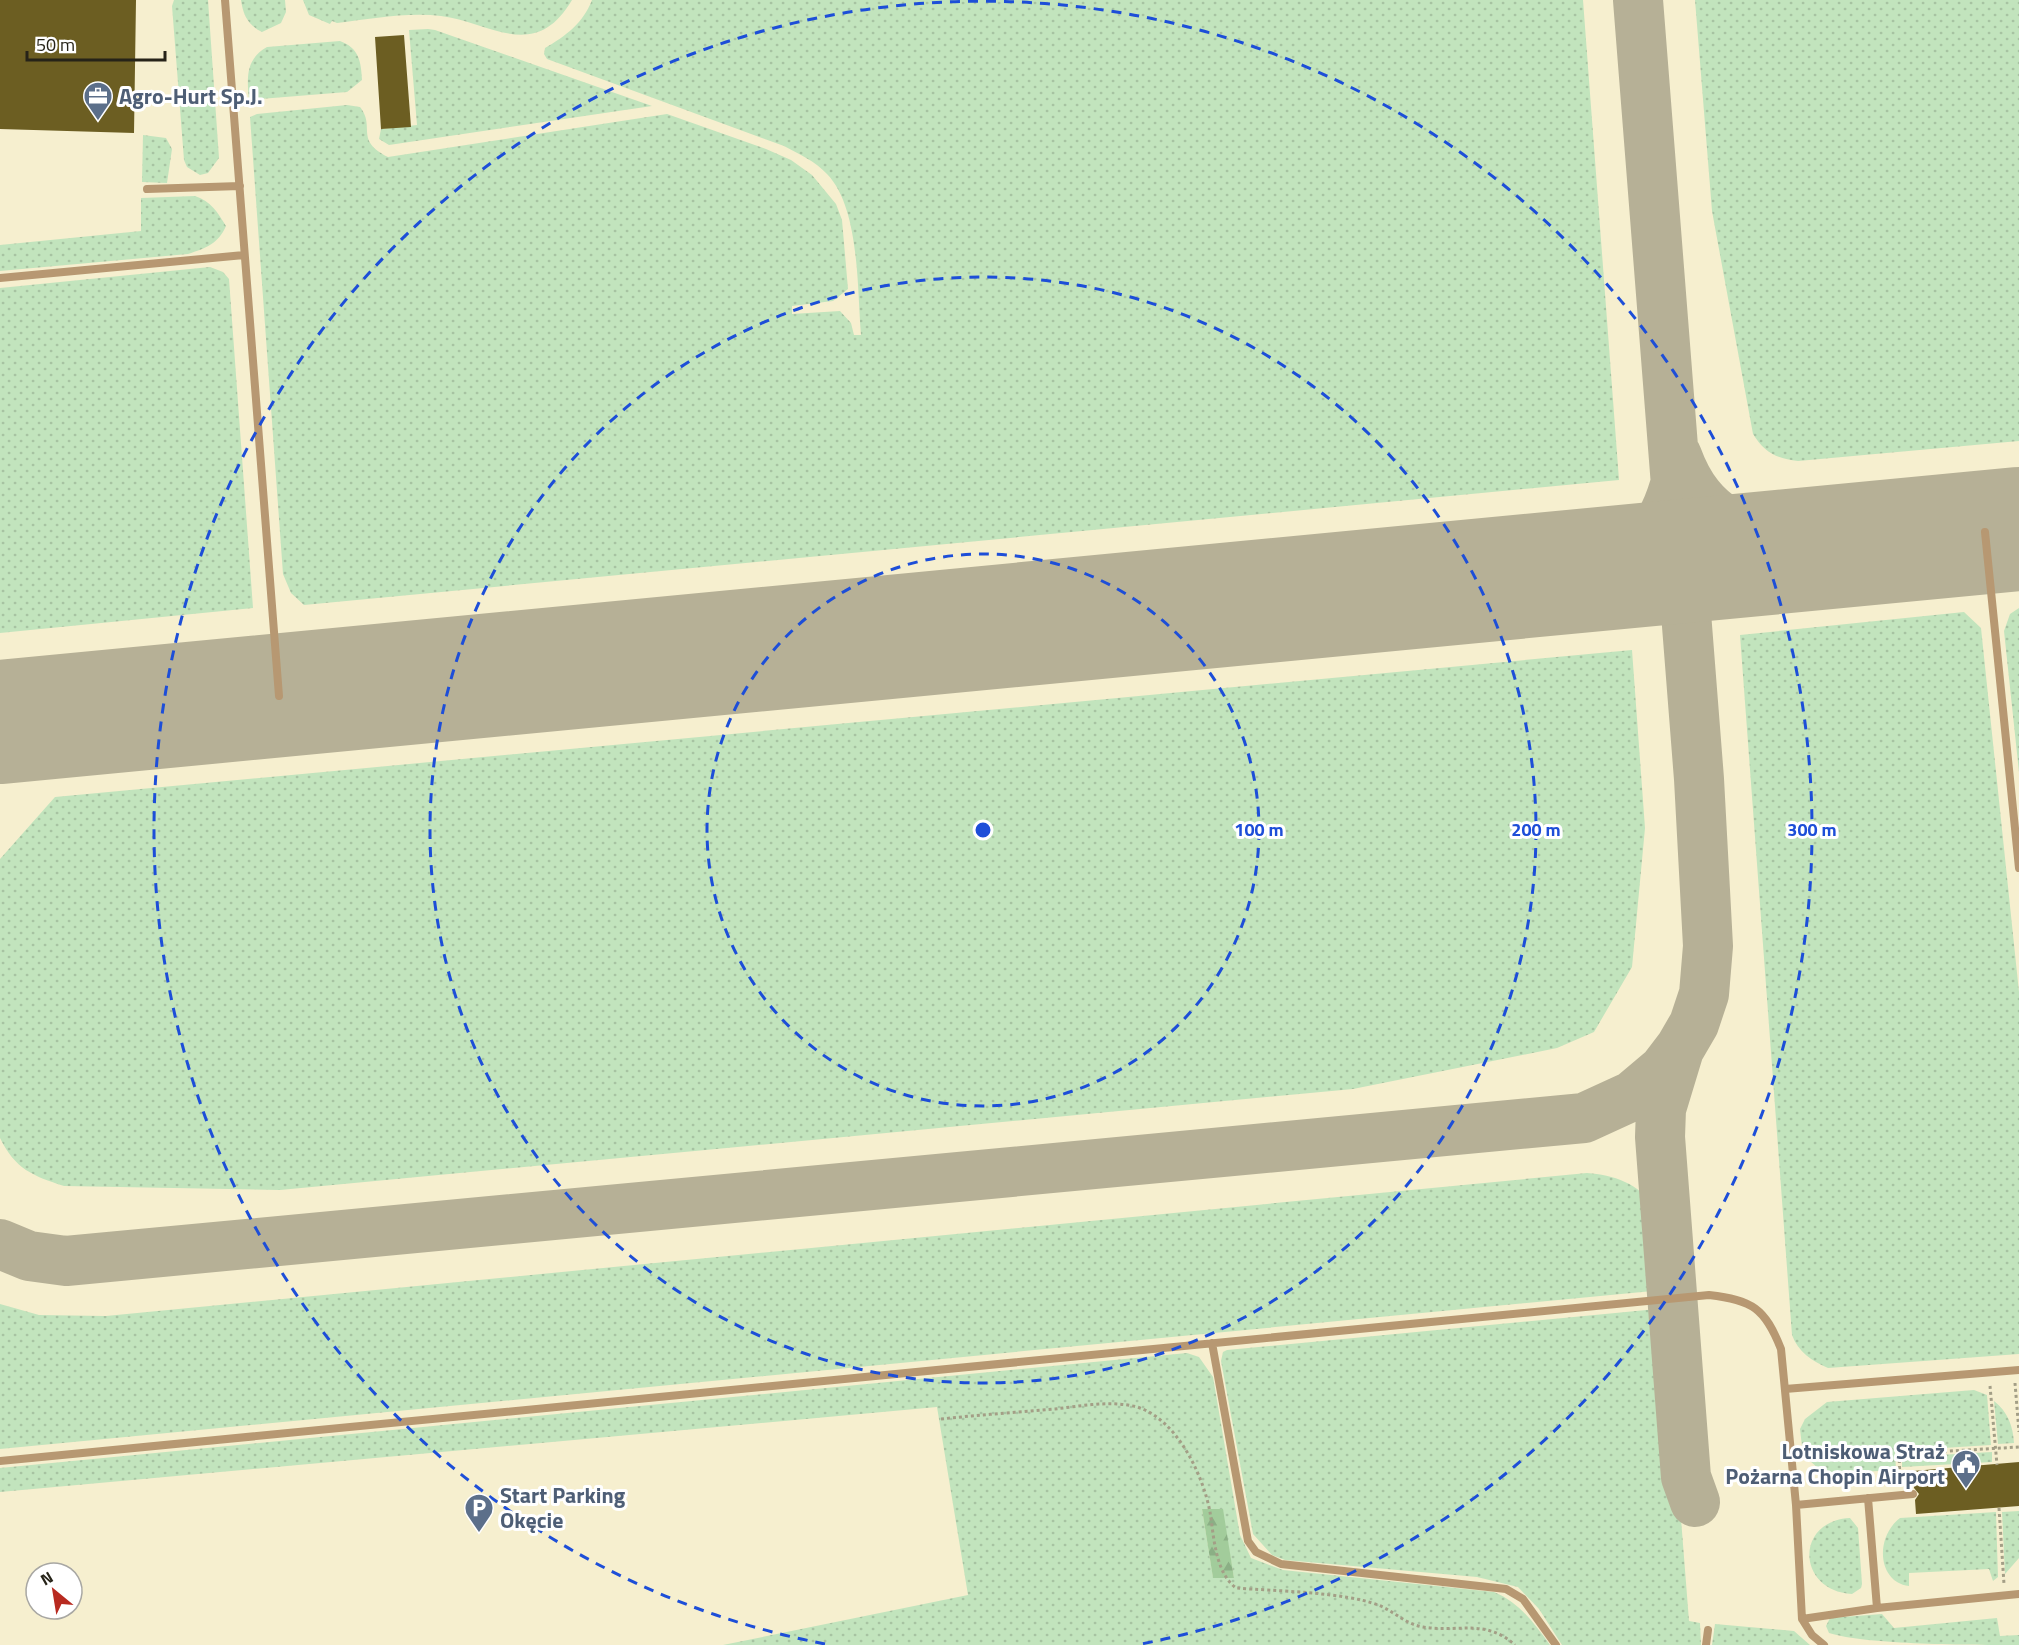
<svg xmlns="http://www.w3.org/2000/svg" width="2019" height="1645" font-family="'Titillium Web',sans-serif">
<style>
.grass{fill:url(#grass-dots);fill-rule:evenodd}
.forest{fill:url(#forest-firs)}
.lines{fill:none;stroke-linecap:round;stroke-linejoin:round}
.taxiway{stroke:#b6b096;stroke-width:50}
.runway{stroke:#b6b096;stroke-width:124}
.building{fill:#6c5e22}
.path{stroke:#a39e86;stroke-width:3;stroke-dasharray:3 3;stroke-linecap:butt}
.service{stroke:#b79872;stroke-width:8}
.ring{fill:none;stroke:#1d4ed8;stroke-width:3;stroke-dasharray:10 8}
.labels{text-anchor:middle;stroke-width:6;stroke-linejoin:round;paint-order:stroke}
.service-label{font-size:22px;font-weight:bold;fill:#4e5e75;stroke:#fff;text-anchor:start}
.centre{fill:#1d4ed8;stroke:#fff;stroke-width:3}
.ring-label{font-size:18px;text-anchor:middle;font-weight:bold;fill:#1d4ed8;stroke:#fff;stroke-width:6;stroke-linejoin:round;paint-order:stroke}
</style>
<defs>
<pattern id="grass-dots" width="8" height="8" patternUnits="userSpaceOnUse" patternTransform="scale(1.5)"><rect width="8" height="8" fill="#c2e4bd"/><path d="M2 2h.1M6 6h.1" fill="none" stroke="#a7c3a2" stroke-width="1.8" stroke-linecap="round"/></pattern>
<pattern id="forest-firs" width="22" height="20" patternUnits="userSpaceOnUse" patternTransform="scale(1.5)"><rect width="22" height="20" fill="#a2cc9b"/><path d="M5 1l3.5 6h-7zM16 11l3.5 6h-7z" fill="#8baf85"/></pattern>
</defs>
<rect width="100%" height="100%" fill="#f6efcf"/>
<path class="grass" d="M174,0h34l11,158 -11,15 -8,2 -13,-8 -3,-7 -12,-154z
M241,0h44l1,12 -5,11 -19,9c-14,-7 -19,-17 -21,-32z
M303,0h269c-37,63 -82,22 -131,16 -34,-4 -70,3 -104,7l-5,-2 -2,3 -21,-9z
M592,0h991l36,480 -1315,125 -13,-12 -8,-19 -33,-457 7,-3 90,-9 13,2c16,20 -6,33 28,50l279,-43 99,35 25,11 21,15 24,29 6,16 6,69 -15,12 -41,5v8l48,-3 11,12 3,12h7c-4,-46 -1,-127 -34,-161 -12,-13 -28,-20 -43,-28l-237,-87 -3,-5 1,-6c21,-12 38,-25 47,-48z
M1695,0h324v441l-221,20c-21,-2 -34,-9 -45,-27l-41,-223z
M428,29l7,1 217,76 -263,39 -10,-6 2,-10 36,-4 -8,-95z
M340,41c19,7 21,20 22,39l-15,12 -98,8c-2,-21 -4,-41 18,-53z
M143,135l23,3 6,11 -5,34 -25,-1z
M195,196c16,5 23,17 31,30 -8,18 -20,22 -38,28l-188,17v-26l141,-14v-33z
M210,267l13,5 6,7 24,329 -253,25v-345z
M2019,608v164l-15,-141 6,-17z
M1964,612l17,16 38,364v362l-191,14c-16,-7 -30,-16 -36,-33l-52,-700z
M1632,650l13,178 -13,139 -38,65 -37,16 -204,41 -1073,101 -216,-4c-31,-10 -49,-17 -64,-48v-279l55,-62z
M1587,1173c26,2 53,10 67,35l9,82 -1663,159v-145l39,11 67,1z
M1657,1309l8,5 24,307 11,2 1,22h-139l-23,-36 -21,-22 -41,-10 -192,-17 -13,-5 -19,-21 -32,-173 2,-9 4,-2z
M1187,1353l12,4 14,20 27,158 11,23 32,12 211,22c26,11 39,30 56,53h-827l245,-50 -31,-188 -937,85v-24zM1202,1509h20l12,69 -21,-1z
M1974,1390l13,5 4,50 -96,6 1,19 -71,4 -22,-19 -3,-26 5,-10 22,-17z
M1994,1401c14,11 19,25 20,42l-16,1z
M1992,1452v10l-90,5v-10z
M2019,1511v47l-14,16 -3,-62z
M1996,1512l2,65 -5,4 -4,-12 -80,4v13c-32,-4 -34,-49 -9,-68z
M1850,1518l8,10 4,56 -1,4 -9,6c-55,-3 -58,-73 -2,-76z
M1882,1614l12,14 103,-10 3,18 19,-1v10c-45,0 -153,0 -190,-12l-3,-7 4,-8z
M1715,1624l79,7 16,14h-98z"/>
<path class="forest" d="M1202,1509h21l11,69h-21z"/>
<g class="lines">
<path class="taxiway" d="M1677,456c24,66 67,77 129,93
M1596,569c47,-25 63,-30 79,-84
M1678,1053l-17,56 -1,28 26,340 9,25
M0,1244l29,12 37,5 1518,-143 48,-22 32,-27 16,-21 14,-24 10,-30 4,-48 -9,-167 -61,-779"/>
<path class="runway" d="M0,722l2019,-193"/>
</g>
<path class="building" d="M0,0h136l-2,133 -134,-4z
M404,35l7,92 -30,2 -6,-92z
M2019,1462v44l-103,8 -1,-14 4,-6 -5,-6 -1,-17z"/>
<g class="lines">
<path class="path" d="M2015,1383l4,49
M1990,1386l7,79
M941,1419c38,-4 76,-7 114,-10 26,-3 56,-9 82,-2 40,12 66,68 73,105 4,25 5,60 26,76 38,3 109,4 142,17 16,6 27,19 45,22 35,6 62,-9 92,18
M1900,1481l-1,-27 120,-7
M1999,1508l5,76"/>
<path class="service" d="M225,0l54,696
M147,189l93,-3
M0,278l244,-23
M1985,532l34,336
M1212,1343l36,198 8,11 25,12 225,25 17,10 33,46
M1785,1389l234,-19
M0,1461l1709,-166c43,5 56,13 72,54l15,156 6,114 10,16 12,10
M1868,1498l9,110
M1796,1505l117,-11
M1802,1619l75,-11 142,-14
M1706,1645l2,-15"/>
</g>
<g class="ring">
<circle cx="983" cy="830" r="276"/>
<circle cx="983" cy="830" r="553"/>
<path d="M825 1644A829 829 0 1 1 1141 1644"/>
</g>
<defs>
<g id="office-pin" transform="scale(1.5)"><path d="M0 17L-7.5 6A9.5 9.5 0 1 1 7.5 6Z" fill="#5c6f8a" stroke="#fff"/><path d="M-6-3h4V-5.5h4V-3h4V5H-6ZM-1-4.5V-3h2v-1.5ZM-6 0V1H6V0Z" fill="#fff"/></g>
<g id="civic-pin" transform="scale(1.5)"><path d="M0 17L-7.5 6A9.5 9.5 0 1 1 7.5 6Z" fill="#5c6f8a" stroke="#fff"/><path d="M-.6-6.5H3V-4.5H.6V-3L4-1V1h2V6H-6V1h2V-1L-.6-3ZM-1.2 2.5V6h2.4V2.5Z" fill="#fff"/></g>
<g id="parking-pin" transform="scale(1.5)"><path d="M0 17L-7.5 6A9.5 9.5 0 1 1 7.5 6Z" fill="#5c6f8a" stroke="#fff"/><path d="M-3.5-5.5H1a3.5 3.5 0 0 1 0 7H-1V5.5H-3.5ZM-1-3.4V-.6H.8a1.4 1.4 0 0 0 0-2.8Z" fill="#fff"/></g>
</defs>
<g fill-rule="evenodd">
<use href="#office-pin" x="98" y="96"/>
<use href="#civic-pin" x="1966" y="1464"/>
<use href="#parking-pin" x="479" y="1508"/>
</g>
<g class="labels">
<g class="service-label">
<text x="119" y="104">Agro-Hurt Sp.J.</text>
<text x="1945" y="1459" text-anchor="end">Lotniskowa Straż<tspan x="1945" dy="25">Pożarna Chopin Airport</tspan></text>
<text x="500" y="1503">Start Parking<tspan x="500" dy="25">Okęcie</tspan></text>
</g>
</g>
<circle cx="983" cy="830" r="9" class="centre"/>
<g class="ring-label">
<text x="1259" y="836">100 m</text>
<text x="1536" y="836">200 m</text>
<text x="1812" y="836">300 m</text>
</g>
<g transform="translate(54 1591) rotate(330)"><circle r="28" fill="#ffffff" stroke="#a8a7a3" stroke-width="1.5"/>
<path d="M0-4.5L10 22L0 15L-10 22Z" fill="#b82a20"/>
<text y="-9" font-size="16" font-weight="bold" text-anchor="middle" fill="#262318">N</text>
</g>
<path d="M27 51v9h138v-9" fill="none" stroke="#262318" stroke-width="3"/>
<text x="36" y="51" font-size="18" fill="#262318" stroke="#ffffff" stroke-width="4.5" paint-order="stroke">50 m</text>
</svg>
